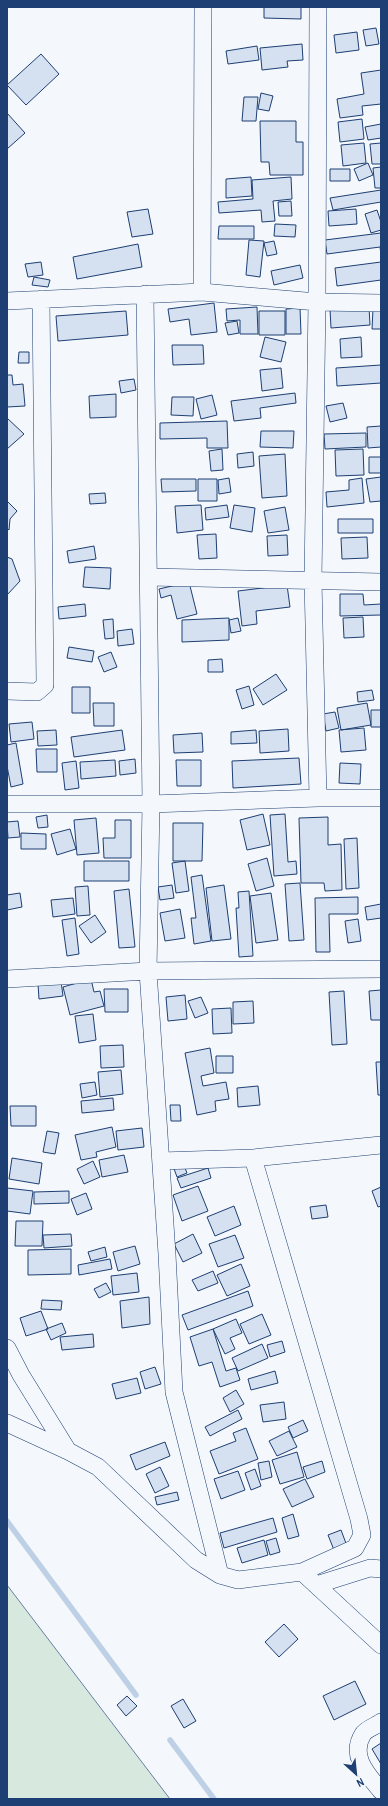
<svg xmlns="http://www.w3.org/2000/svg" width="388" height="1806" font-family="'Archivo Narrow',sans-serif">
<style>
.pitch{fill:#d7e8df;stroke:#687fa3}
.lines{fill:none;stroke-linecap:round;stroke-linejoin:round}
.stream{stroke:#bed0e5;stroke-width:5.5}
.building{fill:#d5e0f0;stroke:#1d3f73}
.street-casing{stroke:#1d3f73;stroke-width:18}
.street{stroke:#f4f7fb;stroke-width:17}
</style>
<rect width="100%" height="100%" fill="#f4f7fb"/>
<path class="pitch" d="M7,1585l163,214h-163z"/>
<g class="lines">
<path class="stream" d="M7,1521l129,174
M170,1740l44,59"/>
</g>
<path class="building" d="M264,7h37v12l-37,-1z
M376,28l3,16 -13,2 -3,-16z
M357,32l2,18 -23,3 -2,-18z
M302,44l1,16 -16,1 1,6 -26,3 -2,-22z
M257,46l2,14 -31,4 -2,-13z
M41,54l18,20 -33,31 -19,-20z
M381,70v34l-19,2 1,9 -23,3 -3,-19 27,-5 -3,-21z
M261,93l12,3 -4,15 -11,-2z
M244,97h14l-2,24h-14z
M7,113l18,20 -18,16z
M362,119l2,20 -24,3 -2,-20z
M260,121h36v21h7v33h-33l-1,-13h-8z
M381,124v14l-13,2 -3,-13z
M364,143l2,20 -23,3 -2,-21z
M381,143v21h-9l-2,-20z
M368,163l5,12 -14,6 -5,-12z
M381,167v21h-6l-2,-20z
M330,169h20v12h-20z
M251,177l1,19 -26,2v-19z
M291,177l1,22 -19,2 2,20 -13,1 -1,-12 -42,3 -1,-11 35,-3 -1,-19z
M381,190v12l-48,8 -3,-12z
M291,201l1,15h-13l-1,-14z
M148,209l5,25 -21,3 -5,-25z
M356,209l1,15 -28,2 -1,-15z
M377,210l4,12v8l-10,3 -6,-19z
M275,224l21,1 -1,12 -21,-1z
M219,226h35v13h-36z
M381,233v22l-1,-8 -53,7 -2,-14z
M249,240l15,1 -4,36 -14,-2z
M274,241l3,13 -10,2 -3,-13z
M138,244l4,23 -65,12 -4,-22z
M41,262l2,13 -15,2 -3,-13z
M381,262v18l-44,6 -2,-18z
M300,265l3,13 -29,7 -3,-14z
M34,277l16,3 -2,7 -16,-2z
M214,303l3,29 -26,3 -2,-16 -19,3 -2,-13z
M257,307l1,27h-18v-14l-13,1 -1,-12z
M369,307l1,18 -39,3 -1,-19z
M300,308l1,26h-15v-25z
M373,309h8v20h-9z
M126,311l2,24 -70,6 -2,-25z
M259,311h26v24h-26z
M237,321l2,12 -11,2 -3,-12z
M265,337l21,5 -5,20 -21,-5z
M361,337l1,20 -21,1 -1,-19z
M172,345h31l1,19 -31,1z
M19,352h10v11h-11z
M381,365v18l-44,3 -1,-18z
M281,368l2,20 -21,3 -2,-21z
M7,375h5l1,10 10,-1 2,22 -18,1z
M134,379l2,11 -15,3 -2,-12z
M295,393l1,10 -36,5 1,10 -27,3 -3,-20z
M116,394v23l-26,1 -1,-22z
M212,395l5,20 -16,4 -5,-20z
M172,397h22l-1,19 -22,-1z
M343,403l4,15 -17,4 -4,-16z
M7,418l17,16 -17,15z
M227,421l1,27h-21v-10l-47,1v-16z
M381,426v21l-13,1 -1,-21z
M261,431h33l-1,17 -33,-1z
M366,433v14l-41,2 -1,-15z
M222,449l1,21 -12,1 -2,-20z
M363,449l1,26 -28,1 -1,-26z
M253,452l1,14 -16,2 -1,-14z
M285,454l2,42 -25,2 -3,-42z
M369,457h12v16h-12z
M381,477v24l-11,1 -4,-23z
M229,478l2,14 -12,2 -1,-14z
M362,478l2,25 -37,4 -1,-15 23,-2v-10z
M161,479h35v12l-34,1z
M198,479h19v22h-19z
M105,493l1,10 -16,1 -1,-10z
M7,501l10,10 -7,8 -1,11 -2,-2z
M201,505l2,25 -26,3 -2,-27z
M227,505l2,12 -23,3 -1,-12z
M234,505l21,3 -3,24 -22,-4z
M285,507l4,23 -21,3 -4,-22z
M338,519h35v14h-35z
M216,534l1,24 -18,1 -2,-24z
M287,535l1,20 -20,1 -1,-20z
M367,537l1,21 -26,1 -1,-21z
M94,546l2,13 -27,4 -2,-12z
M7,557l5,2 8,22 -13,14z
M85,567l26,1 -1,21 -27,-2z
M189,582l8,32 -20,5 -6,-24 -10,3 -2,-9z
M287,585l3,22 -34,4 1,13 -15,2 -4,-35z
M340,594h23l1,11 17,-1v11l-41,1z
M85,604l1,12 -27,3 -1,-12z
M363,617l1,20 -20,1 -1,-20z
M229,618v22l-47,2v-22z
M238,618l3,13 -10,2 -2,-13z
M113,619l1,19 -9,1 -2,-19z
M132,629l2,15 -16,2 -1,-15z
M69,647l25,4 -2,11 -25,-4z
M111,652l6,15 -13,5 -6,-15z
M222,659l1,13h-15v-12z
M276,674l11,16 -24,15 -10,-16z
M249,686l5,19 -12,4 -6,-19z
M72,687h18v26h-18z
M372,690l2,10 -16,2 -1,-10z
M93,703h21v23h-20z
M367,703l4,22 -30,5 -4,-22z
M371,710h10v17h-10z
M335,712l4,16 -13,3 -3,-17z
M32,722l2,17 -23,3 -2,-18z
M364,728l2,22 -25,2 -2,-22z
M288,729l1,22 -29,2 -1,-22z
M56,730l1,15 -19,1 -1,-15z
M122,730l3,20 -51,7 -3,-20z
M256,730l1,13 -26,1v-12z
M202,733l1,19 -29,1 -1,-18z
M16,743l7,41 -12,3 -4,-21v-21z
M36,749h21v23h-20z
M299,758l2,26 -68,4 -1,-27z
M135,759l1,14 -16,2 -1,-14z
M115,760l1,16 -35,3 -1,-17z
M176,760h25v26h-24z
M76,761l3,27 -14,2 -3,-27z
M340,763l21,1 -1,20 -21,-1z
M263,814l7,31 -23,5 -7,-30z
M285,814l3,48 8,-1 1,13 -23,2 -4,-61z
M47,815l1,12 -10,1 -2,-11z
M328,817v28l13,-1 1,46 -17,1 -1,-8h-23l-2,-65z
M96,818l3,35 -22,2 -3,-35z
M115,820h16v38h-27l-1,-20h12z
M18,821l2,16 -12,1 -1,-16z
M173,823h30l-1,38h-29z
M70,829l6,20 -19,6 -6,-21z
M21,833l25,1v15h-25z
M357,838l2,50 -13,1 -2,-50z
M267,858l7,28 -18,5 -8,-27z
M84,861h45v20h-45z
M185,861l4,30 -13,2 -4,-30z
M202,875l9,66 -17,3 -3,-26h5l-5,-41z
M300,883l4,57 -15,1 -4,-57z
M172,885l2,13 -14,2 -2,-13z
M224,885l7,54 -19,2 -6,-53z
M88,886l2,29 -13,1 -2,-29z
M129,889l6,58 -16,1 -5,-57z
M249,891l4,65 -14,1 -3,-49h3l-1,-16z
M20,893l2,14 -15,3v-15z
M271,893l7,47 -22,3 -6,-47z
M358,897v17h-29l1,38h-14l-1,-54z
M73,898l2,16 -22,3 -2,-17z
M381,904v14l-14,2 -2,-13z
M180,909l5,29 -20,3 -5,-28z
M95,915l11,17 -15,11 -12,-17z
M75,918l4,36 -12,2 -5,-36z
M358,919l3,22 -13,2 -3,-22z
M91,979l3,13 6,-1 4,15 -34,9 -7,-28z
M61,981l2,15 -24,3 -1,-15z
M104,989h24v23h-23z
M381,990v30h-10l-2,-29z
M344,991l3,53 -15,1 -3,-53z
M185,995l2,24 -19,2 -2,-24z
M201,997l7,16 -13,5 -7,-17z
M253,1001l1,22 -21,1v-22z
M231,1008l1,25 -19,1 -1,-25z
M93,1014l3,26 -17,3 -4,-27z
M123,1045l1,22 -23,1 -1,-22z
M210,1048l4,25 -13,3 2,10 23,-4 3,17 -14,2 1,10 -19,4 -12,-62z
M216,1056h17v17h-17z
M376,1062h5v33h-3z
M121,1070l2,24 -23,3 -2,-25z
M95,1082l2,13 -15,3 -2,-14z
M258,1086l2,19 -22,2 -1,-19z
M113,1098l1,12 -32,3 -1,-12z
M170,1105h10l1,16h-10z
M10,1106h26v20h-25z
M112,1127l4,20 -20,5 1,5 -16,3 -6,-25z
M142,1128l2,19 -26,3 -2,-19z
M47,1131l12,2 -4,21 -12,-2z
M124,1155l4,17 -26,5 -3,-17z
M12,1158l30,5 -3,21 -30,-5z
M93,1161l7,16 -16,7 -7,-15z
M183,1163l4,10 -10,4 -4,-11z
M208,1168l3,10 -30,10 -4,-10z
M198,1186l10,25 -26,10 -9,-26z
M381,1187v19l-3,1 -6,-16z
M7,1188l26,3 -3,23 -23,-3z
M69,1191v12l-35,1v-12z
M86,1193l6,16 -15,6 -6,-16z
M326,1205l2,12 -16,2 -2,-12z
M234,1206l7,19 -26,11 -8,-19z
M16,1221h27l-1,25h-27z
M71,1234l1,12 -28,2 -1,-13z
M193,1234l9,19 -19,9 -9,-18z
M235,1235l9,23 -26,9 -9,-23z
M135,1246l5,18 -22,7 -5,-19z
M105,1247l2,10 -16,4 -3,-9z
M71,1249v25l-43,1v-25z
M110,1259l2,10 -33,6 -1,-10z
M241,1264l9,22 -23,10 -10,-21z
M213,1271l5,12 -20,8 -6,-11z
M137,1273l2,19 -26,3 -2,-19z
M106,1283l5,9 -12,6 -5,-9z
M248,1291l5,15 -65,24 -6,-15z
M149,1297l1,27 -28,4 -2,-27z
M42,1300l20,1 -1,9 -20,-1z
M41,1311l7,18 -22,7 -6,-18z
M262,1314l9,21 -22,9 -9,-20z
M236,1319l6,14 -12,5 5,11 -10,5 -12,-25z
M62,1323l4,10 -15,7 -5,-11z
M213,1329l13,42 10,-3 4,12 -20,7 -8,-25 -13,4 -9,-29z
M93,1334l1,13 -32,3 -2,-13z
M282,1341l3,11 -15,5 -3,-12z
M262,1344l6,14 -30,13 -6,-13z
M155,1367l6,17 -16,5 -5,-17z
M275,1371l3,12 -27,7 -3,-11z
M137,1378l4,15 -25,6 -4,-15z
M236,1390l8,14 -14,8 -7,-14z
M284,1402l2,17 -23,3 -3,-17z
M238,1410l4,9 -32,17 -5,-9z
M303,1420l5,11 -15,7 -5,-11z
M246,1428l12,31 -39,15 -9,-23 26,-10 -3,-8z
M289,1431l8,16 -20,9 -8,-15z
M165,1442l5,14 -34,14 -6,-15z
M297,1452l7,25 -24,7 -8,-24z
M269,1461l3,16 -11,3 -3,-17z
M322,1461l3,11 -18,7 -4,-12z
M160,1467l9,19 -14,7 -9,-19z
M255,1469l6,17 -10,4 -6,-17z
M238,1471l7,19 -24,9 -7,-20z
M305,1479l9,18 -22,10 -9,-18z
M177,1492l2,8 -22,5 -2,-8z
M293,1514l6,22 -11,3 -6,-21z
M273,1518l4,14 -53,16 -4,-15z
M341,1530l6,16 -13,4 -6,-15z
M276,1538l4,14 -10,3 -4,-14z
M264,1540l4,15 -26,8 -5,-15z
M284,1624l14,15 -19,18 -14,-15z
M355,1681l11,23 -32,16 -11,-24z
M127,1696l10,10 -11,10 -9,-11z
M183,1699l13,22 -12,7 -13,-22z
M381,1743v21l-9,-15z"/>
<g class="lines">
<g class="street-casing">
<path id="street" d="M202,292l1,-285
M145,294l6,510 -3,167 19,283 7,138 46,183
M7,301l195,-9 115,10 64,1
M149,577l232,5
M7,691l30,1 8,-7 -4,-386
M318,798l-5,-218 4,-278 1,-295
M7,804h144l167,-6h63
M7,979l141,-8 233,-2
M161,1161l92,-3 128,-13
M7,1348l14,27 47,76
M7,1423l61,28 30,16 98,93 24,15 18,5 64,-8 53,-24 7,-13 -3,-16 -106,-361
M302,1572l79,73
M316,1585l54,-17 11,1
M381,1722c-5,4 -15,7 -18,12 -14,22 5,41 18,57"/>
</g>
<use href="#street" class="street"/>
</g>
<rect width="388" height="1806" fill="none" stroke="#1d3f73" stroke-width="16"/>
<g transform="translate(356 1774) rotate(153)" stroke="#f4f7fb" stroke-width="3" paint-order="stroke">
<path d="M0-3L7 15L0 10L-7 15Z" fill="#1d3f73"/>
<text y="-6" font-size="11" font-weight="bold" text-anchor="middle" fill="#1d3f73">N</text>
</g>
</svg>
